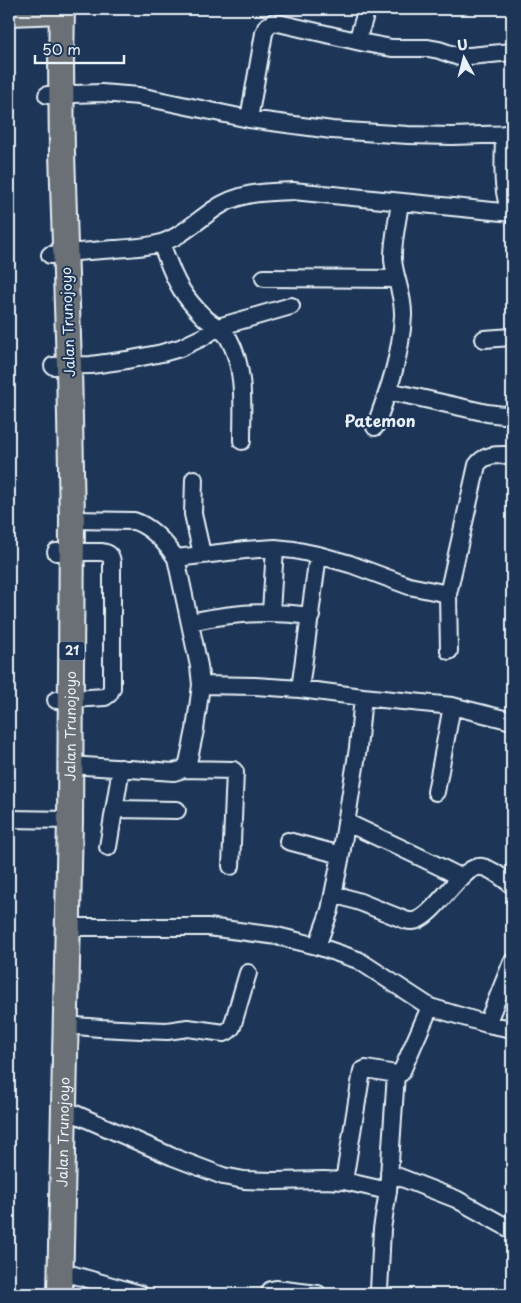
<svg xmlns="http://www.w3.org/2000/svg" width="521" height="1303" font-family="'Playpen Sans',sans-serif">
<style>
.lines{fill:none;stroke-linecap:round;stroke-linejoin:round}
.minor-casing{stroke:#e8f1f8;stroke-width:20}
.major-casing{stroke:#e8f1f8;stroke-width:24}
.highway-casing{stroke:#e8f1f8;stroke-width:28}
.minor{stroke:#1d3557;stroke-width:16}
.major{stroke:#6b6f75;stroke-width:20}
.highway{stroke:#6b6f75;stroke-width:24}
.labels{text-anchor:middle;stroke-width:4;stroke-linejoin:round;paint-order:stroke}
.shield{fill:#1d3557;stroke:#abb9c8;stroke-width:1}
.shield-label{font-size:12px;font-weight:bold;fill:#e8f1f8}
.street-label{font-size:14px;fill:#e8f1f8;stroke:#1d3557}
.quarter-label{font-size:16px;font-weight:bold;fill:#e8f1f8;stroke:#1d3557}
</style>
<rect width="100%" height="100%" fill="#1d3557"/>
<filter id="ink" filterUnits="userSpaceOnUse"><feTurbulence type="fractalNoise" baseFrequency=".02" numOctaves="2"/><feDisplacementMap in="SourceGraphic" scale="10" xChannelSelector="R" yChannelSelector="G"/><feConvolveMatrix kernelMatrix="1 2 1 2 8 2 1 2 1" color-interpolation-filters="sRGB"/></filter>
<g filter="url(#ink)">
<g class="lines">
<g class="minor-casing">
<path id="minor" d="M357,41l10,-32
M47,95l54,-2 38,3 110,23 83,11 76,5 44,1 60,-2
M249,119l15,-86 3,-7 7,-4 91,21 27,5h36l11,2 20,7 53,-5
M504,134c0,24 -4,59 8,80
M161,243c6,15 11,32 20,46 6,10 14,19 22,27 8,9 20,12 26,23 17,31 13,68 13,102
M50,255c22,-3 44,-4 65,-6 15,-1 32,-2 46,-6 19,-6 36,-22 52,-33 25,-18 51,-18 80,-19l219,22
M264,278l133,1
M484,339l28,-2
M53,366l38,-1 36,-5 35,-7 18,-5 23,-11 15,-10 73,-21
M389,391l98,22 16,2 9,-1
M375,427c14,-37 26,-72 28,-111 1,-19 -8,-37 -10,-56 -1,-16 5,-41 7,-58
M194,479l-1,35 9,40
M176,558l69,-8 30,-2 19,2 24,5 32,9 59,22 39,8
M271,612l4,-64
M190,622c40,-9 80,-12 121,-6
M449,651l-1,-57 29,-129c8,-12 23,-10 35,-10
M201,685l54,1 45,3 63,8 89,9 60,15
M300,689l18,-134
M56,700l49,-3 4,-3 3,-6v-126c-1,-8 -4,-9 -11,-10h-45
M70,765l104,7 10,-3 4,-6 7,-33 6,-45 -2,-19 -23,-108c-11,-16 -24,-31 -42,-37l-62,-1
M184,769l49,1 2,2 -4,94
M436,792l16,-86
M115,809l62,1
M9,819l61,1
M346,822c39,19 78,36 116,56
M288,841l53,14
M108,847l13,-79
M334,894l26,8 45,18c4,1 8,2 12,0 20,-7 45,-56 65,-53 11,2 21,12 30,18
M68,927h140l69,9 40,10 41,14 72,47 57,17 25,5
M317,946l13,-36 11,-55 17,-107 5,-51
M487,1024l25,-62
M65,1025l35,3 41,2 26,1 21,-3 36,5 4,-2 4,-4 16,-54
M64,1109l109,48 50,19 21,4 29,1 51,-1 20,1 44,10
M389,1173l67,26 56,31
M344,1181l18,-110 4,-2 30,5 5,-1 29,-66
M60,1271l80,23
M269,1294l2,-4 5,-1 42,5
M378,1294l1,-3 3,-62 6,-38 8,-117"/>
</g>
<g class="major-casing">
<path id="major" d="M9,15l53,-2"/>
</g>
<g class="highway-casing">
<g id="highway">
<path id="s1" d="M60,1294l10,-474 2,-300 -3,-154 -7,-213 -1,-90 1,-54"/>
</g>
</g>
<use href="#minor" class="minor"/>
<use href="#major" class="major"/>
<use href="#highway" class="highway"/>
</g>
</g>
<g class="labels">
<rect class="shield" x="59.5" y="641.5" width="25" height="19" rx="4"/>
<g class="shield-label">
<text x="72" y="655">21</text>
</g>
<g class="street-label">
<text transform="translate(68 322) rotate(-92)" y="5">Jalan Trunojoyo</text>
<text dy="5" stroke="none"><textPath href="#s1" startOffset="568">Jalan Trunojoyo</textPath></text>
<text dy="5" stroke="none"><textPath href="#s1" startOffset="162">Jalan Trunojoyo</textPath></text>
</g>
<g class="quarter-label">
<text x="380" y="427">Patemon</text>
</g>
</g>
<rect width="521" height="1303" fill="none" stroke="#1d3557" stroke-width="30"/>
<rect x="15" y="15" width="491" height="1273" fill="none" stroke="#e8f1f8" stroke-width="2" filter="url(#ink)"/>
<g transform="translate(464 58) rotate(353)" stroke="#1d3557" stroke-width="4" paint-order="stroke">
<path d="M0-4L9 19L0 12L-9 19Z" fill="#e8f1f8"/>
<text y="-8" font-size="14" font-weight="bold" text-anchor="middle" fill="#e8f1f8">U</text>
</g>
<path d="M35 55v8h89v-8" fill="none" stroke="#e8f1f8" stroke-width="2.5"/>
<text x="42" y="55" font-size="15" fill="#e8f1f8" stroke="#1d3557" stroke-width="4" paint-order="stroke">50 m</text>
</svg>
